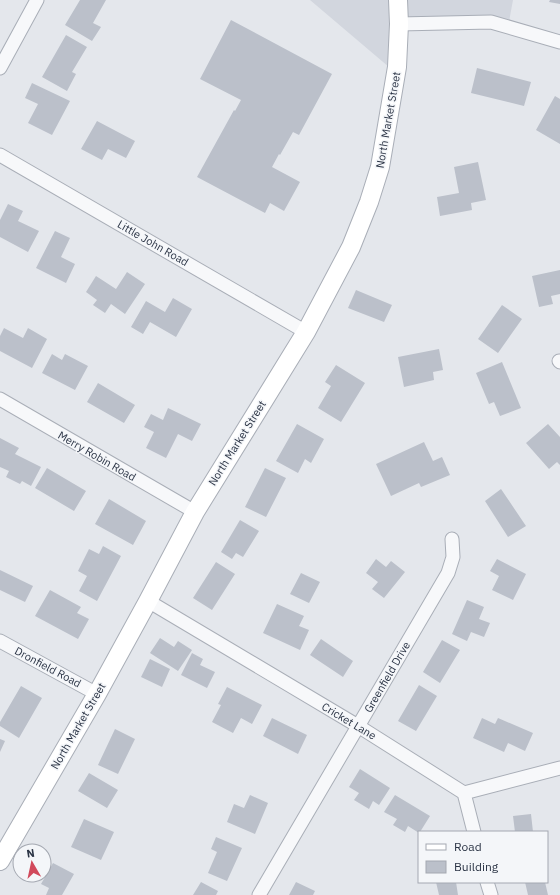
<svg xmlns="http://www.w3.org/2000/svg" width="560" height="895" font-family="'IBM Plex Sans',sans-serif">
<style>
.built{fill:#d2d6de}
.building{fill:#bbc0ca}
.lines{fill:none;stroke-linecap:round;stroke-linejoin:round}
.street-casing{stroke:#a9aeb7;stroke-width:15}
.secondary-casing{stroke:#a9aeb7;stroke-width:20}
.street{stroke:#f7f8fa;stroke-width:13}
.secondary{stroke:#fff;stroke-width:18}
.labels{text-anchor:middle;stroke-width:3;stroke-linejoin:round;paint-order:stroke}
.street-label{font-size:11px;fill:#2b3445;stroke:#f4f6f9}
</style>
<rect width="100%" height="100%" fill="#e4e7ec"/>
<path class="built" d="M310,0h203l-5,27 -109,-3 -3,49z"/>
<path class="building" d="M80,0h26l-13,23 8,4 -9,14 -27,-16z
M550,0h10v4l-11,-2z
M231,20l101,54 -33,61 -6,-3 -13,23 -1,-1 -7,13 28,15 -16,29 -14,-8 -5,10 -68,-36 37,-67 1,1 6,-11 -41,-21z
M66,35l21,12 -15,25 4,2 -9,17 -25,-14z
M477,68l54,14 -7,24 -53,-13z
M32,83l38,18 -18,34 -24,-12 10,-19 -13,-6z
M555,96l5,3v45l-24,-14z
M97,121l38,20 -9,17 -18,-9 -6,11 -21,-11z
M478,162l8,38 -15,3 1,7 -32,6 -3,-19 22,-4 -5,-26z
M8,204l15,7 -5,10 21,10 -11,21 -28,-15v-17z
M55,231l15,7 -9,19 14,7 -9,19 -30,-15z
M560,270v24l-9,2 2,8 -14,3 -7,-31z
M127,272l18,12 -20,30 -14,-10 -6,9 -12,-8 4,-5 -11,-8 10,-16 20,13z
M356,290l36,15 -8,17 -36,-14z
M173,298l19,11 -16,28 -26,-15 -7,12 -12,-7 15,-26 19,11z
M502,305l20,14 -24,34 -20,-14z
M4,328l19,10 5,-10 19,11 -15,29 -32,-17v-15z
M439,349l4,21 -10,2 1,8 -30,7 -6,-30z
M52,354l10,6 3,-6 23,12 -13,24 -33,-17z
M502,362l19,46 -21,8 -6,-14 -5,2 -13,-31z
M336,365l29,18 -24,39 -23,-14 13,-22 -6,-4z
M98,383l37,22 -11,18 -37,-21z
M168,408l33,16 -9,17 -14,-7 -12,24 -20,-10 8,-16 -10,-5 7,-13 12,6z
M297,424l27,15 -13,24 -6,-4 -7,14 -22,-12z
M548,424l12,13v28l-3,-3 -8,7 -23,-26z
M0,438l19,10 -4,6 26,13 -10,19 -9,-5 -2,3 -14,-7 3,-6 -9,-4z
M424,442l9,19 9,-4 8,18 -29,12 -2,-4 -28,13 -15,-32z
M47,468l39,23 -12,20 -39,-23z
M265,468l21,10 -20,39 -21,-10z
M501,489l25,37 -18,11 -23,-36z
M109,499l37,22 -13,24 -38,-21z
M240,520l19,11 -16,26 -7,-4 -4,6 -11,-7z
M103,546l18,10 -24,45 -18,-10 8,-15 -9,-5 11,-22 10,5z
M376,559l10,8 5,-6 14,11 -21,26 -12,-9 6,-7 -12,-9z
M497,559l29,15 -13,26 -21,-10 7,-14 -9,-5z
M216,562l19,12 -23,36 -19,-12z
M0,570l33,16 -8,16 -25,-12z
M301,573l19,9 -11,21 -19,-9z
M50,590l31,17 -4,6 12,6 -11,20 -43,-23z
M467,600l17,7 -5,12 11,4 -6,14 -13,-5 -4,9 -15,-7z
M277,604l27,12 -5,10 10,4 -9,20 -37,-17z
M160,638l14,9 4,-6 14,9 -14,21 -28,-18z
M321,639l32,22 -10,16 -33,-22z
M442,640l18,10 -20,33 -17,-11z
M192,653l11,6 -3,6 15,7 -8,16 -26,-13z
M150,659l20,10 -8,18 -21,-10z
M419,685l18,11 -21,35 -18,-10z
M21,686l21,12 -23,40 -19,-12v-4z
M227,687l35,18 -10,19 -11,-6 -8,15 -21,-11 9,-17 -3,-1z
M272,718l35,17 -9,19 -35,-18z
M482,718l13,6 3,-6 35,15 -8,18 -17,-8 -4,9 -31,-14z
M115,729l20,10 -17,35 -20,-9z
M0,739l5,2 -5,11z
M360,769l30,19 -11,17 -6,-4 -4,8 -15,-9 5,-7 -10,-6z
M89,773l29,17 -11,18 -29,-17z
M250,795l18,8 -13,31 -28,-12 7,-18 10,4z
M395,795l35,21 -10,16 -1,1 -11,-7 -3,6 -12,-7 4,-6 -13,-7z
M531,814l2,18h-18l-2,-16z
M84,819l30,13 -13,28 -30,-13z
M216,837l26,11 -15,33 -19,-8 9,-21 -6,-3z
M53,863l21,11 -12,21h-16l3,-7 -8,-4z
M201,882l17,9 -2,4h-23z
M296,882l19,9 -2,4h-24z
M436,882h20l2,13h-19z
M525,882h20l3,13h-20z"/>
<g class="lines">
<g class="street-casing">
<path id="street" d="M399,24l92,-2 69,20
M0,68l37,-68
M0,155l306,177
M559,361l1,1
M0,399l195,113
M148,601l210,125 106,67 96,-25
M0,641l97,53
M464,793l10,39
M487,882l4,13
M259,895l189,-322 5,-16 -1,-18"/>
</g>
<g class="secondary-casing">
<path id="secondary" d="M0,861l97,-167 51,-93 47,-89 111,-180 45,-85 18,-45 11,-35 17,-100 2,-43 -1,-24"/>
</g>
<use href="#street" class="street"/>
<use href="#secondary" class="secondary"/>
</g>
<g class="labels">
<g class="street-label">
<text transform="translate(388 120) rotate(-80)" y="4">North Market Street</text>
<text transform="translate(153 243) rotate(30)" y="4">Little John Road</text>
<text transform="translate(237 443) rotate(-58)" y="4">North Market Street</text>
<text transform="translate(97 456) rotate(30)" y="4">Merry Robin Road</text>
<text transform="translate(48 667) rotate(28)" y="4">Dronfield Road</text>
<text transform="translate(387 677) rotate(-60)" y="4">Greenfield Drive</text>
<text transform="translate(349 721) rotate(31)" y="4">Cricket Lane</text>
<text transform="translate(78 726) rotate(-60)" y="4">North Market Street</text>
</g>
</g>
<rect x="418" y="831" width="130" height="52" fill="#f4f6f9" stroke="#a4a8b1"/>
<rect x="426" y="844" width="20" height="6" fill="#ffffff" stroke="#a4a8b1"/>
<text x="454" y="851" font-size="12" fill="#2b3445">Road</text>
<rect x="426" y="861" width="20" height="12" fill="#bbc0ca" stroke="#a4a8b1"/>
<text x="454" y="871" font-size="12" fill="#2b3445">Building</text>
<g transform="translate(32 863) rotate(351)"><circle r="19" fill="#f4f6f9" stroke="#a4a8b1"/>
<path d="M0-3L7 15L0 10L-7 15Z" fill="#d1495b"/>
<text y="-6" font-size="11" font-weight="bold" text-anchor="middle" fill="#2b3445">N</text>
</g>
</svg>
